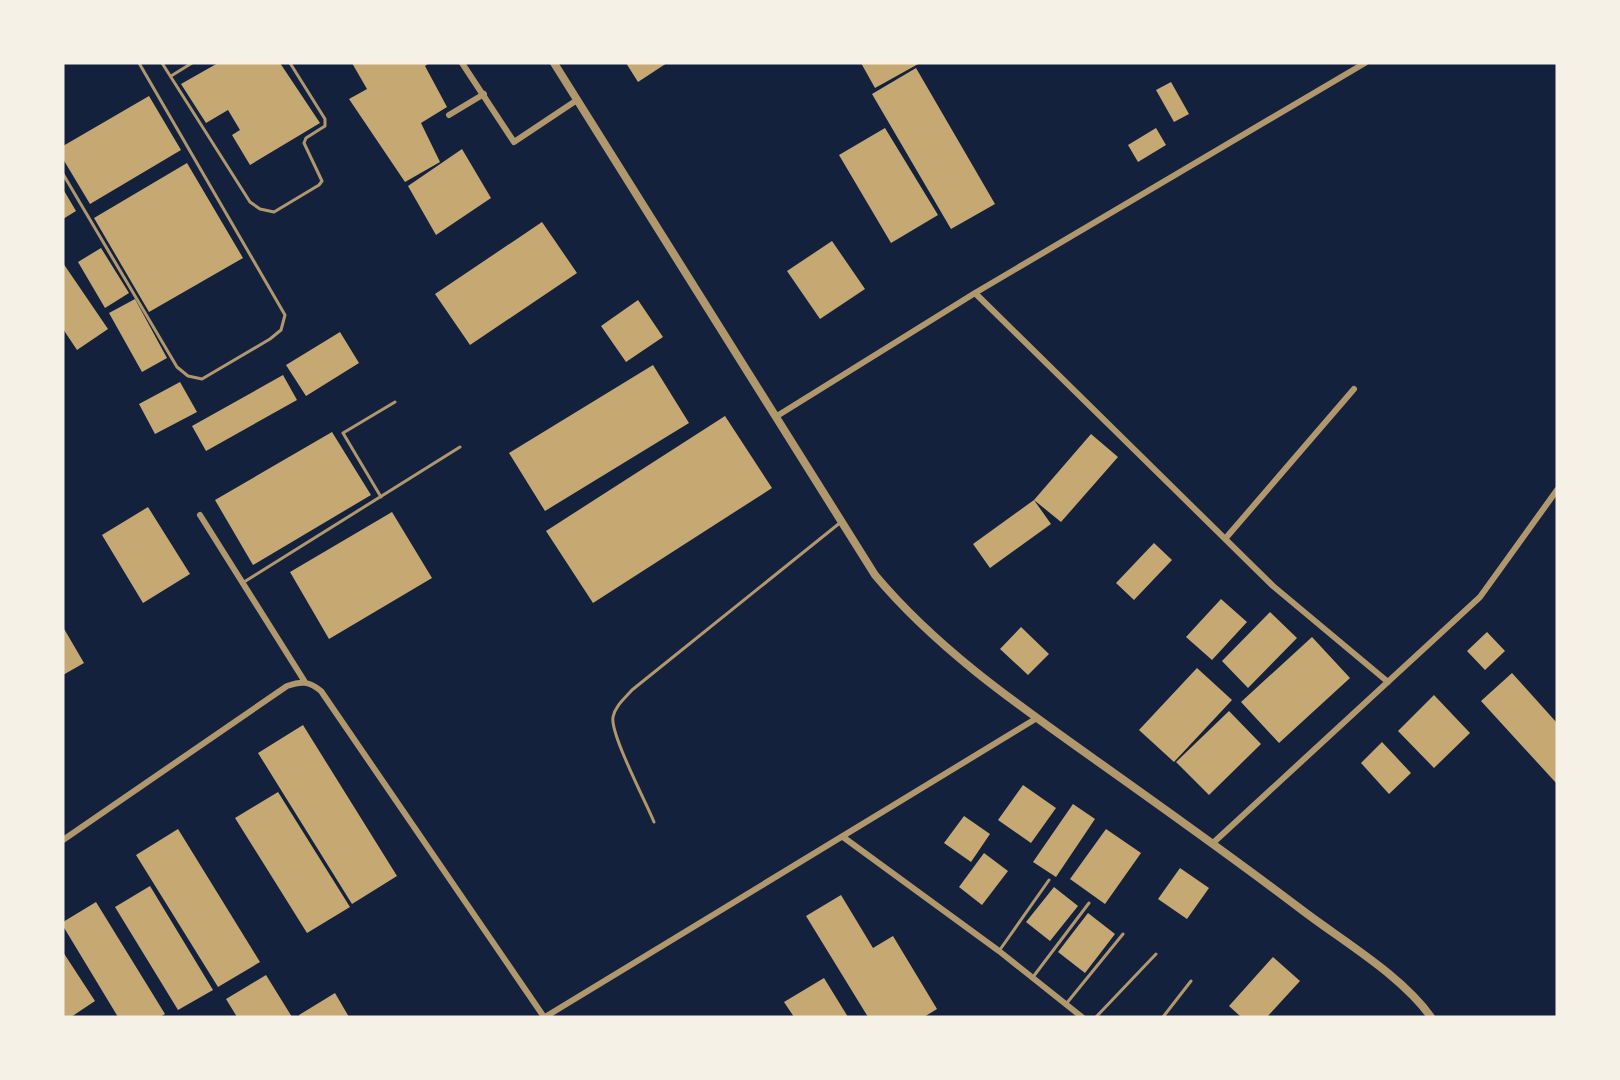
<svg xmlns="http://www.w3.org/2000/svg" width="1620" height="1080" font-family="'DM Sans',sans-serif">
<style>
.building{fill:#c6a872}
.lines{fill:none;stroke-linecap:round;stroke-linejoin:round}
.service{stroke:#b1986c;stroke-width:3}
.minor{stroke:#b1986c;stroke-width:6}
.tertiary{stroke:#b1986c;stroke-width:8}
</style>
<rect width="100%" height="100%" fill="#14213d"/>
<path class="building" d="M218,63h62l40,60 -70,42 -18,-30 8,-5 -12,-20 -22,13 -25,-39z
M352,63h77l-4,3 22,41 -26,16 19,39 -35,20 -56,-83 18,-10z
M626,63h41l-29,19z
M861,63h59l-45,25z
M916,68l79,136 -44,25 -79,-135z
M1171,82l18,32 -15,8 -18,-32z
M149,96l32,54 -91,54 -27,-45v-13z
M885,128l53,87 -47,28 -52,-88z
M1156,128l10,17 -28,17 -10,-17z
M462,149l29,49 -55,37 -28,-49z
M187,163l56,95 -94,54 -55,-94z
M63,189l13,22 -13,8z
M542,222l35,51 -107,72 -35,-51z
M832,241l33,48 -45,30 -33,-48z
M101,248l28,45 -24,15 -27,-46z
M63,263l45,66 -31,21 -14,-21z
M135,299l32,59 -25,14 -33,-59z
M638,300l25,37 -37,25 -25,-36z
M340,332l19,31 -53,33 -20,-31z
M653,365l36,58 -144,88 -36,-58z
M283,375l14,25 -91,51 -14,-25z
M180,382l17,30 -42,22 -16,-30z
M725,416l47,72 -179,115 -47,-72z
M332,432l39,63 -118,70 -38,-65z
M1091,434l27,23 -57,65 -27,-22z
M1034,500l17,24 -61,44 -17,-24z
M148,507l42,67 -47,29 -41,-68z
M392,512l40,66 -103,61 -39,-67z
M1154,543l18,17 -38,40 -18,-17z
M1221,599l26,23 -35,38 -26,-23z
M1270,612l27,26 -49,50 -26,-27z
M63,627l21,36 -21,12z
M1021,627l28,27 -21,21 -28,-26z
M1487,632l18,19 -20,19 -18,-19z
M1312,637l38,41 -71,65 -38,-41z
M1197,668l35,32 -58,62 -35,-32z
M1512,673l45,50v61l-76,-83z
M1434,695l36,38 -36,35 -36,-37z
M1229,711l32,33 -52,51 -33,-33z
M303,725l94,151 -45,28 -94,-151z
M1382,742l29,31 -22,21 -28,-31z
M1023,785l33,23 -25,35 -33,-23z
M278,792l72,115 -43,26 -72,-115z
M1073,804l22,15 -39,58 -23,-15z
M964,816l26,18 -19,28 -27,-19z
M178,829l82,133 -42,25 -82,-132z
M1106,829l35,24 -36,51 -35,-25z
M984,853l24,18 -26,34 -23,-18z
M1180,868l29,20 -22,31 -29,-20z
M150,886l63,104 -35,20 -63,-103z
M1054,887l24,19 -28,35 -24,-19z
M841,895l32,53 20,-12 44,73 -13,8h-56l-62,-101z
M96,902l69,112 -5,3h-42l-55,-91v-4z
M1088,913l27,21 -30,39 -27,-21z
M63,952l32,49 -24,16h-8z
M1273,957l27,24 -33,36h-26l-12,-11z
M266,975l26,42h-55l-11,-18z
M824,978l24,39h-54l-10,-15z
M335,993l14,24h-49l-1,-2z"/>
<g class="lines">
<path class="service" d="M162,63l88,139 10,7 14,3 45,-27 3,-4 -18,-38 2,-5 19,-12v-7l-35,-56
M171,76l21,-13
M63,174l114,193 11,9 14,3 68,-40 11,-9 4,-15 -146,-252
M381,497l-38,-64 52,-31
M244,582l216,-135
M654,822c-8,-20 -44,-88 -41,-105 2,-11 12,-19 19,-27l209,-168
M999,951l50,-71
M1033,977l56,-74
M1066,1004l57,-70
M1096,1017l60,-63
M1163,1017l28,-36"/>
<path class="minor" d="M462,63l52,79 63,-42
M449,115l35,-21
M975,293l298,293 115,96
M777,416l198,-123 390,-230
M200,515l105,167
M1225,539l129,-150
M843,837l156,114 83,66
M63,840l224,-154c15,-5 22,-5 34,5l223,326
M1213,843l267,-246 77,-107
M545,1017l492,-299"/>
<path class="tertiary" d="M554,63l321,512c62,74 143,130 222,186 69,49 138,98 205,149 42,32 99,65 129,107"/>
</g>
<rect width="1620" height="1080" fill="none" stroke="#f6f1e7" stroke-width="129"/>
</svg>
